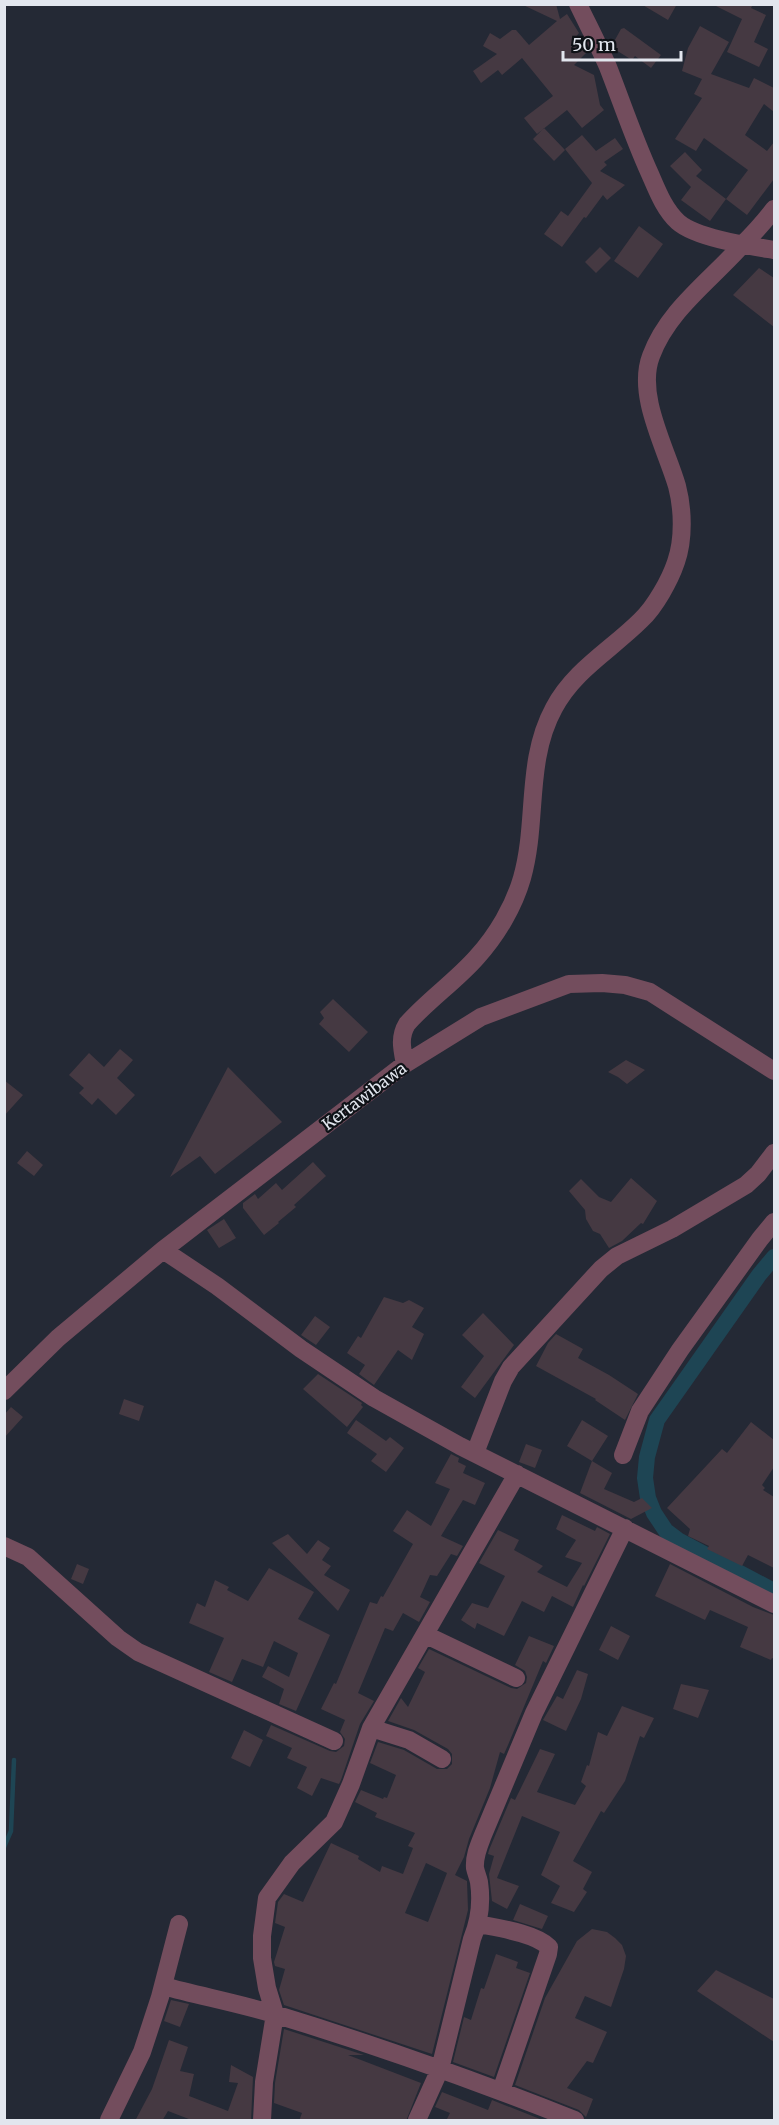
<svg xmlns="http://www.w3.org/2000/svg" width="779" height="2125" font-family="Merriweather,serif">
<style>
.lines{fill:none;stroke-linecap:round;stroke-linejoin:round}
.stream{stroke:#1e4554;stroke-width:4.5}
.canal{stroke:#1e4554;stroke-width:16}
.building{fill:#453942;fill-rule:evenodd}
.minor{stroke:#734d5d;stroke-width:18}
.labels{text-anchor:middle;stroke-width:4.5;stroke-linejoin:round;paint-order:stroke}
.street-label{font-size:16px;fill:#e2e6ee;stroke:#0f1217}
</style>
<rect width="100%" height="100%" fill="#242935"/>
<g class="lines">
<path class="stream" d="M4,1847l7,-16 3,-71"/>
<path class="canal" d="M774,1257l-15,18 -102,145 -10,37 -2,21 3,20 6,15 12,18 12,9 96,51"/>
</g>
<path class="building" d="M521,4h35l4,15 7,-5 12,19 -5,6 13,13 -13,13 20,10 6,30 4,5 -22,18 -15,-18 -30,24 -13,-16 29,-22 -31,-38 -20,17 -4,-5 -17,13 -8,-12 24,-17 -14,-8 7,-13 10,6 12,-9h4l13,15 28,-24z
M641,4h36l-9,16z
M712,4h41l-2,4 15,7 -12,27 14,7 -9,18 -32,-15 15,-33z
M700,26l29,16 -18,32 38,14 5,-10 20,10v24l-10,-8 -19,31 22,16 7,-9v37l-27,36 -21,-16 22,-29 -44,-32 -8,13 -21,-12 27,-41 -8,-4 8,-15 -20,-8 6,-23z
M624,28l37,27 -10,13 -16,-12 -3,4 -21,-13 10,-18z
M544,128l21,22 -11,11 -21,-22z
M582,135l14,16 19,-13 8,11 -19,13 3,3 -7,6 25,14 -18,15 -4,-5 -17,23 -2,-1 -22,30 -18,-13 17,-23 7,5 24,-33 -27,-34z
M685,152l17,18 -6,6 30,23 -16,22 -29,-21 10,-13 -21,-21z
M639,226l24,18 -25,34 -24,-17z
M600,247l11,11 -15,15 -11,-11z
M759,268l15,10v49l-41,-32z
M333,999l35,33 -19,20 -30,-28 5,-6 -4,-6z
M120,1049l13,11 -16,18 18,17 -19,20 -18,-17 -6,7 -13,-12 5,-5 -15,-13 20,-22 15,14z
M626,1060l19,10 -18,14 -9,-7 -10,-5z
M228,1067l54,55 -67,52 -15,-18 -30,21z
M4,1080l19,15 -19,21z
M27,1151l16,14 -9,11 -17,-13z
M313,1162l13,14 -32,29 2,2 -18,15 1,1 -15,12 -21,-27v-5l12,-9 3,5 18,-16 6,7z
M631,1178l26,23 -14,23 -2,-1 -19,18 -13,7 -9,-14 -7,-3 -7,-12 -1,-9 -16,-19 12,-12 18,18 12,5z
M224,1219l12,19 -17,10 -12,-18z
M384,1297l19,6 6,-3 15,8 -12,19 12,7 -12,26 -14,-10 -24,35 -15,-11 6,-9 -18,-12 11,-17 3,2z
M483,1313l31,32 -39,53 -14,-11 23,-31 -22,-21z
M315,1316l15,11 -14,18 -15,-10z
M556,1334l27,15 -5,9 31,17 29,19 -13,26 -30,-20 1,-1 -60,-33 12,-23z
M318,1374l44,29 -1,2 2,2 -16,20 -44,-38z
M124,1399l20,7 -5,15 -20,-7z
M11,1407l12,10 -19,21v-23z
M356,1420l30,21 4,-4 14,11 -18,24 -15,-11 6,-7 -30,-21z
M582,1420l26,16 -16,25 -25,-15z
M751,1422l23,18v27l-12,18 3,3 -2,2 11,7v71l-26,-13 -6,11 -35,-17 2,-3 -21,-10 2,-7 -23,-21 55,-59 5,4z
M526,1444l16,6 -7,18 -16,-6z
M451,1454l8,4 -1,4 8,4 -3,7 22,10 -10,22 -12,-5 -22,36 22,10 -6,10 -6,-2 -14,22 -7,-1 -10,22 10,5 -11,20 -16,-9 -10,18 -8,-3 -27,65 16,8 -14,23 -19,56 -2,4 -18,-6 -9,18 -15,-8 10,-21 -20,-9 5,-10 -26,-12 5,-11 59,26 6,1 8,-6 1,-7 -5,-7 5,-12 -24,-11 13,-26 2,1 34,-82 7,2 4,-8 2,1 30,-53 -20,-13 14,-21 24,16 19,-37 -15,-6z
M592,1461l20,12 -8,16 30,13 8,-4 10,10 -21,11 -51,-26z
M562,1515l33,16 2,-4 13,7 -26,52 -1,-1 -10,22 -21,-11 -8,16 -22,-11 -18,35 -27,-13 -2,6 -14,-9 11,-17 16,5 17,-32 -26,-13 19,-33 21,10 -5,10 29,16 -6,6 30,15 15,-24 -17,-6 11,-17 -20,-11z
M288,1534l19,20 11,-14 12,8 -8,12 9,6 -7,9 26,15 -12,21 -66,-68z
M77,1564l12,5 -6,15 -12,-5z
M670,1564l83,43 21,8v44l-2,-1 -1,2 -31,-13 8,-20 -38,-17 -5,10 -50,-24z
M269,1568l45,24 -16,27 32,16 -34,76 -17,-7 5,-15 -22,-12 6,-11 21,11 9,-24 -24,-12 -11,26 -21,-8 -10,23 -23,-10 15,-34 -35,-15 8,-20 8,4 10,-27 14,7 -2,3 21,11z
M611,1626l19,10 -12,24 -19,-10z
M529,1636l25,10 -8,17 -3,-2 -35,84 -4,9 -4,-2 -10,36 -21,51 -5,18 -9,18 12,6 1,29 -36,144 -148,-49 -5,-15 6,-21 -10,-3 -1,-4 11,-35 -10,-4 3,-21 6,-8 19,8 28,-59 28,13 -1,3 22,13 2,-6 21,8 10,-26 -5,-2 7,-13 -40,-16 2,-4 -22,-11 6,-12 22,9 1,-2 3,1 9,-23 -26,-12 8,-21 26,8 33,19h10l5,-5v-10l-4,-5 -34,-19 -26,-9 13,-23 7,9 17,-35 -7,-4 11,-19 82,39 6,1 9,-6 1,-6 -2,-6 -10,-6zM426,1863l21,10 -19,49 -23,-9z
M577,1670l11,4 -7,25 -15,32 -23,-11 14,-24 6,3z
M681,1684l28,6 -11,28 -25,-9z
M622,1706l32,12 -10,20 -4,-2 -15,45 -21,32 -3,-2 -28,50 19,11 -9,17 4,3 -13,20 -23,-9 9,-17 -19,-11 19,-43 -38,-16 -25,62 22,8 -12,23 -15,-8 -3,-27 5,-18 -6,-2 1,-4 22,-52 4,2 25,-51 15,5 -18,38 38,13 11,-19 -5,-4 6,-17 2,1 9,-34 9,4z
M244,1730l19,10 -13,27 -19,-9z
M520,1904l28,12 -6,13 -29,-9z
M592,1929l15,3 8,6 7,7 4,11 -2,13 -13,38 -26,-11 -10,22 32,14 -14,31 -6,-2 -20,27 26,11 -7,18 -7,-7 -64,-25 30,-87 32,-57z
M496,1954l22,8 -2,6 14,5 -36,104 -41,-15 11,-45 7,3 10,-32 3,1z
M716,1970l58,29v43l-77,-51z
M171,2000l18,4 -9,23 -16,-6z
M284,2029l80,26h-16l73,28 -15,38h-107l3,-8 -28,-10 1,-20z
M169,2040l19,7 -8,24 14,3 -5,22 39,15 10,-28 -9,-1 2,-17 22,12 -2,44h-57l-26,-10 -6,10h-27l17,-32z
M442,2092l46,18 4,-10 53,21h-99l4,-8 -15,-6z"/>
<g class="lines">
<path class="minor" d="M578,4c10,21 21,42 30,63 14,36 26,72 42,107 7,16 14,35 28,48 18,16 72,24 96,28
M405,1064c-3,-15 -6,-27 2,-40 21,-24 49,-43 70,-67 20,-22 37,-51 45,-79 16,-56 3,-117 32,-170 20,-38 57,-58 87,-88 14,-13 29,-40 35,-58 8,-23 7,-53 1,-76 -11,-38 -41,-91 -26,-130 17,-46 59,-75 91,-111 11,-11 22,-23 32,-36
M163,1250l54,36 84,63 73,49 86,48 314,158
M4,1391l54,-53 105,-88 242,-186 76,-47 88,-33 33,-1 23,2 25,7 124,79
M475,1453l28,-72 8,-14 90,-98 16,-13 55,-27 74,-44 12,-11 16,-21
M623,1455l17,-44 40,-61 80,-111 14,-17
M4,1546l24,11 90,81 20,14 196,89
M426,1635l90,43
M371,1728l38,12 33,19
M478,1924c20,4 57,9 71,23l-1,7 -47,137
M163,1986c37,10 74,17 111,28 102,31 202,67 301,106
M109,2120l33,-68 18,-55 19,-73
M262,2120l2,-38 11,-68 -8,-26 -5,-30v-22l5,-38 25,-35 42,-41 17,-38 20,-56 146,-254
M417,2120l23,-51 32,-130c8,-19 10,-36 7,-57 -1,-5 -3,-9 -4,-14 -1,-12 4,-23 8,-33l51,-122 91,-185"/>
</g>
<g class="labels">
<g class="street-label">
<text transform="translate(364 1096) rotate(-37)" y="6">Kertawibawa</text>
</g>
</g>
<rect width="779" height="2125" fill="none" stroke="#e2e6ee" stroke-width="12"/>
<path d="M563 51v9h118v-9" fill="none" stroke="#e2e6ee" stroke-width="3"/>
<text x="572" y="51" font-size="18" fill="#e2e6ee" stroke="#0f1217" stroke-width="4.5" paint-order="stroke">50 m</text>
</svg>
